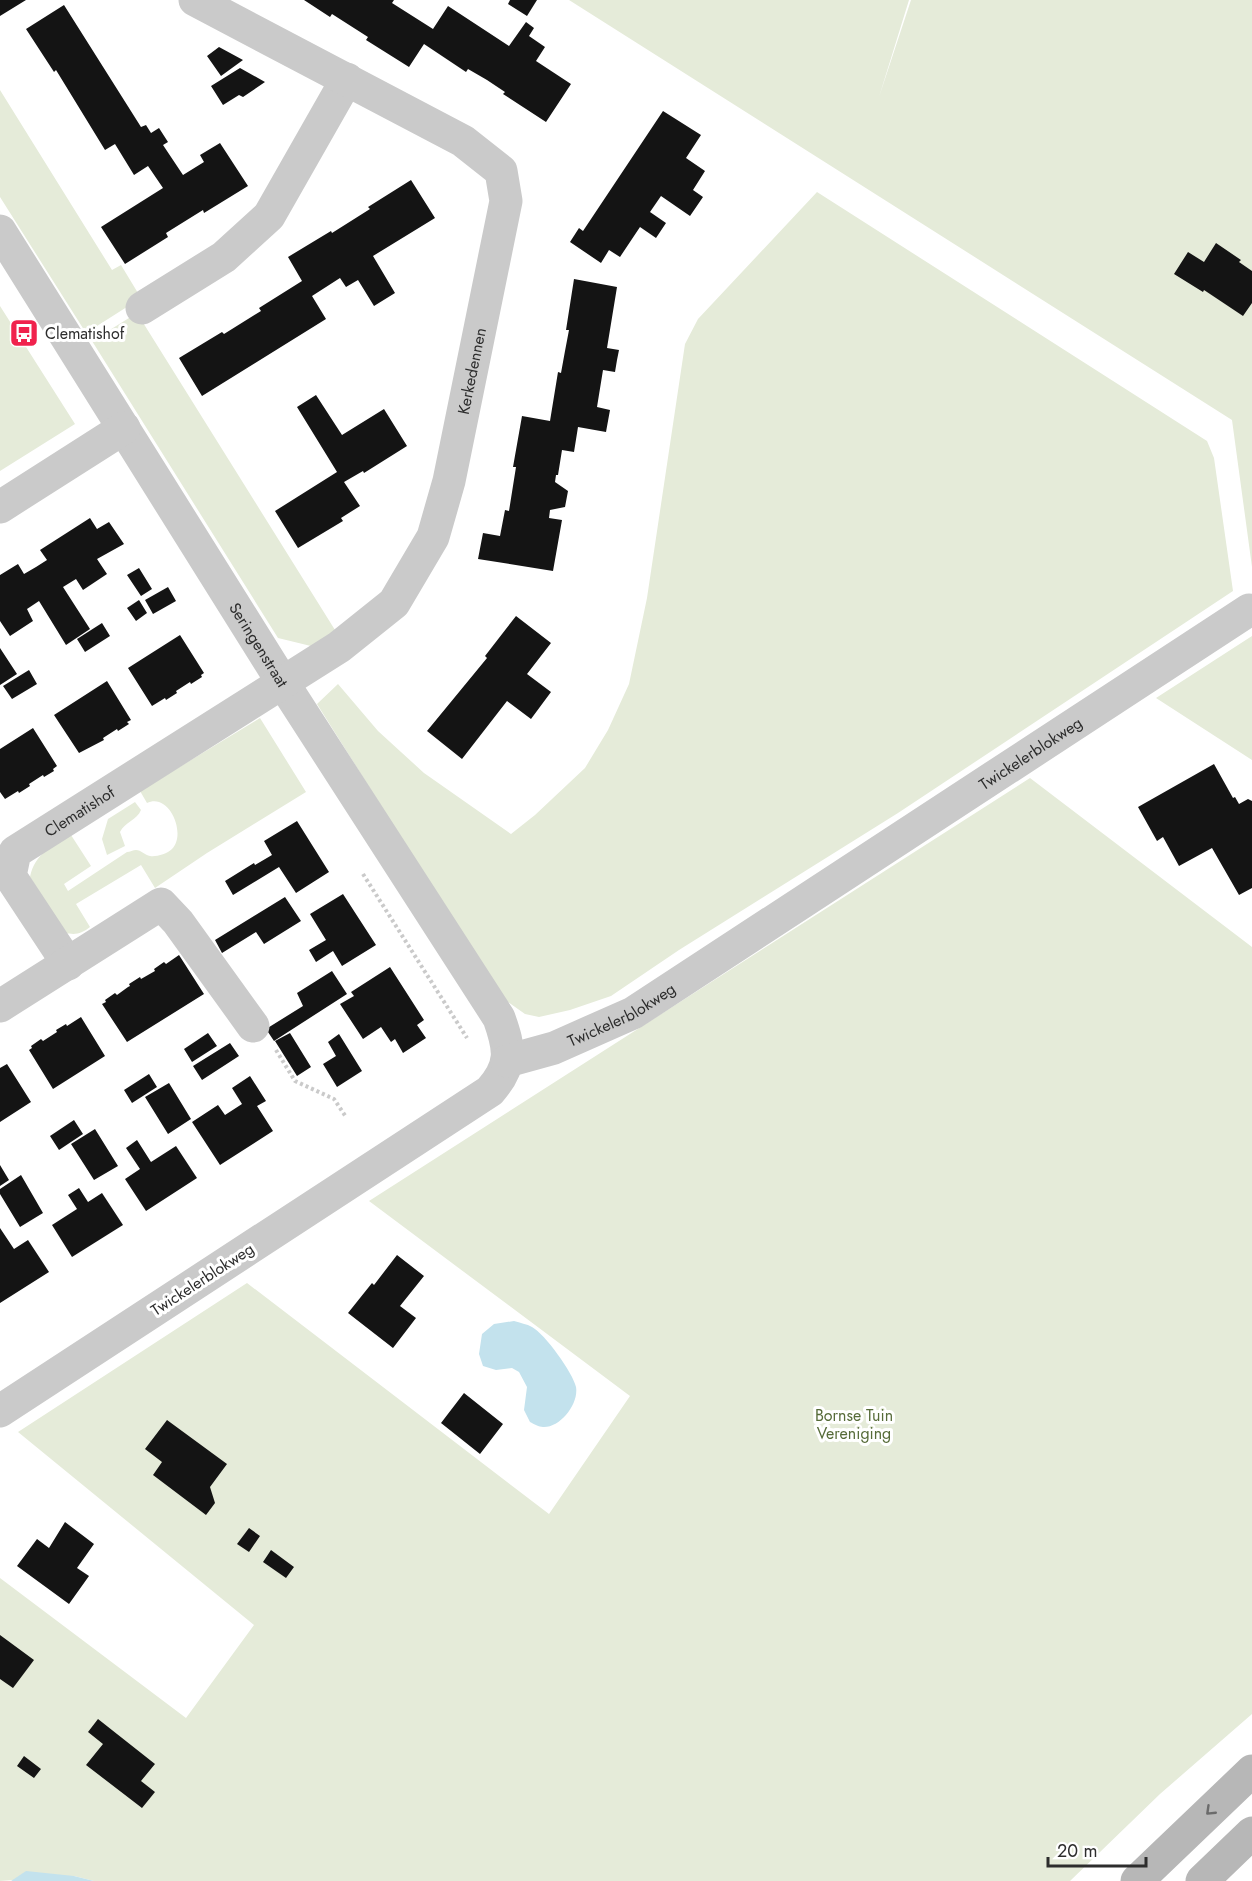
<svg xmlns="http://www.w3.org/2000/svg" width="1252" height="1881" font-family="Jost,sans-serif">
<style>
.green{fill:#e5ebd9}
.water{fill:#c3e2ed}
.building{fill:#141414}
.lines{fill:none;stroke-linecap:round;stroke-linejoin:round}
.path{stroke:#cacaca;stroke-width:4;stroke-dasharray:3 3;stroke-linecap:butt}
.street{stroke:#cacaca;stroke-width:33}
.secondary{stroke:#b7b7b7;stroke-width:33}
.oneway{stroke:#6b6b6b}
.labels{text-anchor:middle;stroke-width:6;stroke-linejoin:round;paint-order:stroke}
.poi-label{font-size:16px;fill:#2d2d2d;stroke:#fff;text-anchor:start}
.street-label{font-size:16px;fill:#2d2d2d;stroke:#fff}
.park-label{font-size:16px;fill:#566b38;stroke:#fff}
</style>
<rect width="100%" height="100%" fill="#fff"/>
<path class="green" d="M569,0h340l-30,97 32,-97h341v567l-20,-147z
M0,90l112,180 9,-5 20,33 -55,35 -86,-136z
M817,192l390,249 7,17 19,133 -335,222 -219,137 -68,46 -41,14 -31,7 -14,-3 -24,-17 -184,-293 21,-20 40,47 46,42 87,61 24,-19 50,-47 23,-38 21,-46 18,-86 38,-254 13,-25z
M0,306l75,118 -75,47z
M137,313l198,317 -20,17 -37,-9 -186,-297z
M1252,636v124l-96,-62z
M260,718l46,74 -99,61 -52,35 -14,-23 -65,39 14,23c-9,7 -14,8 -25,6l-35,-56c5,-24 22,-30 41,-42l20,31 -27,18 4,7 59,-39c3,0 6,-2 9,-2 5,0 9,5 14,6 6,1 17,-2 22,-7 15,-15 -3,-57 -25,-46l-7,-12z
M1030,778l222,169v767l-92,80 -90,87h-976l-20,-5 -74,5v-303l186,140 68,-93 -236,-193 229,-149 302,231 81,-118 -261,-195z
M135,802l6,8c-4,10 -16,12 -21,22l5,14 -18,9 -5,-16 6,-20z"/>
<path class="water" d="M514,1321c6,2 13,3 18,6 13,7 41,46 44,60 3,17 -16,41 -33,40 -4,0 -9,-3 -13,-5l-6,-12 3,-23 -8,-15 -7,-4 -16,2 -13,-4 -4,-12 3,-20 12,-10z
M26,1871l48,5 20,5h-83z"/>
<path class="building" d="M0,0h26l-26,16z
M304,0h90l-2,3 41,26 15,-23 61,40 17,-24 8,6 -5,8 16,11 -9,14 35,23 -25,38 -43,-28 2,-2 -18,-12 -19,-11 -2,3 -42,-28 -15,23 -43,-27 2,-3 -36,-23 -2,3z
M510,0h27l-10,16 -19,-12z
M64,5l77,122 5,-2 5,8 8,-5 9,14 -5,3 20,30 21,-13 -4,-7 20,-12 28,43 -44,27 -1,-3 -37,23 2,4 -43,27 -24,-37 62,-39 -15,-22 -14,9 -19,-31 -10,6 -49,-80 -2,2 -28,-43z
M219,47l24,13 -22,16 -14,-20z
M240,68l25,14 -22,15 -4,-2 -16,10 -12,-19z
M663,111l38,24 -15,23 19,13 -12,19 10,7 -13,19 -29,-20 -11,16 16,11 -10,15 -16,-11 -20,30 -11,-7 -8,13 -31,-21 9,-14 4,3z
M411,180l24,38 -62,38 22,37 -21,13 -16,-26 -12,7 -6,-9 -28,18 14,23 -124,77 -23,-38 43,-26 2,2 37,-23 -2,-3 43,-27 -14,-24 43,-26 1,2 38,-24 -2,-2z
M1216,243l25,17 -2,2 13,9v32l-9,13 -39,-26 -1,2 -29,-18 14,-22 16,10z
M574,279l43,8 -10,61 12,2 -2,10 -2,12 -12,-2 -6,37 13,3 -4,22 -28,-5 -4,25 -12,-2 -4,25h-2l-1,7 13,9 -3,16 -15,3 -1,8 13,2 -9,51 -75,-12 5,-26 17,3 5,-26 4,1 7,-44h-3l9,-51 28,5 8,-49 3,1 4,-22 4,-21h-3z
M316,395l26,40 42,-26 23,37 -43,27 -1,-2 -19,11 16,24 -19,12 2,3 -45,27 -23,-37 62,-39 -40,-65z
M90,518l7,11 12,-7 15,22 -27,15 10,15 -24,16 -7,-11 -13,8 27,42 -24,16 -27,-44 -12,8 6,12 -23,15 -10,-15v-46l18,-11 6,10 12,-7 11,-7 -7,-10z
M139,568l13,21 -11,7 -14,-21z
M168,587l8,14 -23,13 -8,-14z
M139,600l8,13 -11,8 -9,-13z
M516,616l35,27 -24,31 24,18 -20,27 -24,-18 -45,58 -35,-28 60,-73 -2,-2z
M102,623l8,13 -25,16 -8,-13z
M180,635l24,38 -3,2 1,2 -11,7 -1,-2 -14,9 1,2 -11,7 -1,-2 -13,8 -24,-38z
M0,648l17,26 -17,11z
M29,670l8,14 -25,15 -9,-13z
M107,681l24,39 -4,2 2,2 -11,7 -1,-2 -14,9 1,2 -25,13 -25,-38z
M33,728l24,38 -4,3 1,2 -10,6 -1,-2 -14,9 1,2 -11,7 -1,-2 -13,8 -5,-7v-43z
M1214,764l19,34 2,-1 4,7 9,-5 4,2v87l-13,7 -27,-47 -33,18 -16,-29 -6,4 -19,-34z
M297,821l32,51 -33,21 -17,-26 -46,28 -8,-14 29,-18 1,2 17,-10 -8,-14z
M343,894l33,51 -34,21 -9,-15 -17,11 -7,-12 17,-10 -16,-26z
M285,897l16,24 -37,23 -8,-12 -34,21 -7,-13z
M179,955l25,39 -77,48 -25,-38 4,-2 -1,-2 10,-7 2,2 11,-8 2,-1 -1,-2 11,-7 1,2 14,-8 -1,-2 10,-7 2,2z
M390,967l34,53 -7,5 9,13 -23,15 -8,-14 -4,3 -10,-15 -18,12 -23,-35 14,-8 -3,-4z
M332,971l15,23 -73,47 -8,-12 37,-23 -6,-13z
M81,1017l24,39 -52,33 -24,-39 3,-2 -1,-2 10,-7 2,2 14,-9 -1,-2 10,-6 1,2z
M208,1033l9,13 -25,16 -8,-13z
M290,1033l21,34 -14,9 -22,-35z
M339,1034l23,37 -25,16 -14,-23 13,-8 -8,-14z
M230,1043l9,13 -37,24 -9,-14z
M7,1064l24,38 -31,20v-54z
M149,1074l8,13 -25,16 -8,-13z
M250,1076l16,25 -9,5 16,25 -53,34 -28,-43 26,-17 7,10 17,-11 -10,-16z
M169,1083l22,36 -23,15 -23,-37z
M74,1120l9,14 -24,16 -9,-14z
M95,1129l23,37 -24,14 -23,-36z
M137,1140l14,22 25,-16 21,32 -51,33 -21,-32 15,-10 -14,-21z
M0,1165l9,15 -9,6z
M21,1175l22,38 -23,14 -20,-33v-5z
M79,1188l9,14 14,-9 21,32 -51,32 -20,-32 25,-16 -9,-14z
M0,1228l14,21 14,-9 21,32 -49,31z
M397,1255l27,21 -24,30 16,12 -23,30 -45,-35 24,-30 2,2z
M464,1393l39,31 -23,30 -39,-31z
M167,1420l60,44 -17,23 5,16 -9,12 -53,-40 9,-13 -17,-13z
M65,1522l29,22 -17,24 12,8 -20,28 -52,-38 20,-27 12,9z
M249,1528l11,8 -11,16 -12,-8z
M271,1550l23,17 -8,11 -23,-16z
M0,1635l34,25 -21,28 -13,-9z
M98,1719l57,45 -14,17 14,11 -13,16 -56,-43 17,-21 -15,-12z
M24,1756l17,13 -7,9 -17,-12z"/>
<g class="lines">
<path class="path" d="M363,874l104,164
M276,1050l19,31 39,18 12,18"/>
<g class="street">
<path id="s1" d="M0,231l283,452 216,335c11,31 14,47 -9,73l-490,320"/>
<path d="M142,308l82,-51 45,-41 78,-137"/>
<path d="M0,507l124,-79"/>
<path id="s2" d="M68,964l-58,-88 5,-24 324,-205 55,-44 39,-66 16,-56 57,-280 -5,-30 -38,-30 -268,-141"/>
<path d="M0,1006l161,-102 17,18 75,104"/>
<path id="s3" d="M507,1061l47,-13 79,-35 616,-403"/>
</g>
<path class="secondary" d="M1137,1881l115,-110
M1202,1881l50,-48"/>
</g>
<defs><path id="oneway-chevron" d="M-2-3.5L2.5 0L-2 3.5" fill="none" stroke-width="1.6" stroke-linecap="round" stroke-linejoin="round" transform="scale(1.5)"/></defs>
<use class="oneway" href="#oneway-chevron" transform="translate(1210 1811) rotate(136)"/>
<defs>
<g id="bus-square" transform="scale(1.5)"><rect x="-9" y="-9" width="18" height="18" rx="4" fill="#f0224d" stroke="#fff"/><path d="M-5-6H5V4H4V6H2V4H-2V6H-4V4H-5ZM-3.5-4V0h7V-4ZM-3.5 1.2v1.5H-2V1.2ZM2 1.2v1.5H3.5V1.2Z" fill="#fff"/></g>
</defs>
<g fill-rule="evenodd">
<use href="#bus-square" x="24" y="333"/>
</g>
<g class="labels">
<g class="poi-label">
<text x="45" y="339">Clematishof</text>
</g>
<g class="street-label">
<text dy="6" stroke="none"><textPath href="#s2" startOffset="831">Kerkedennen</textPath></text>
<text dy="6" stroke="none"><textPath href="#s1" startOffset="488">Seringenstraat</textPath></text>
<text dy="6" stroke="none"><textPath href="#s3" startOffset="610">Twickelerblokweg</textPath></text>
<text dy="6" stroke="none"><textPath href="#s2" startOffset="206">Clematishof</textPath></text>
<text dy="6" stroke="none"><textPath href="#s3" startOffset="124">Twickelerblokweg</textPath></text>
<text transform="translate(202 1279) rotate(-33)" y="6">Twickelerblokweg</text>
</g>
<g class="park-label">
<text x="854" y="1421">Bornse Tuin<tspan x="854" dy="18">Vereniging</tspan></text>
</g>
</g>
<path d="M1048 1857v9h98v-9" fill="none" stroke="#2d2d2d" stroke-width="3"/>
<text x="1057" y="1857" font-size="18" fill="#2d2d2d" stroke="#ffffff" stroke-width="4.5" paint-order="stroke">20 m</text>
</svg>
